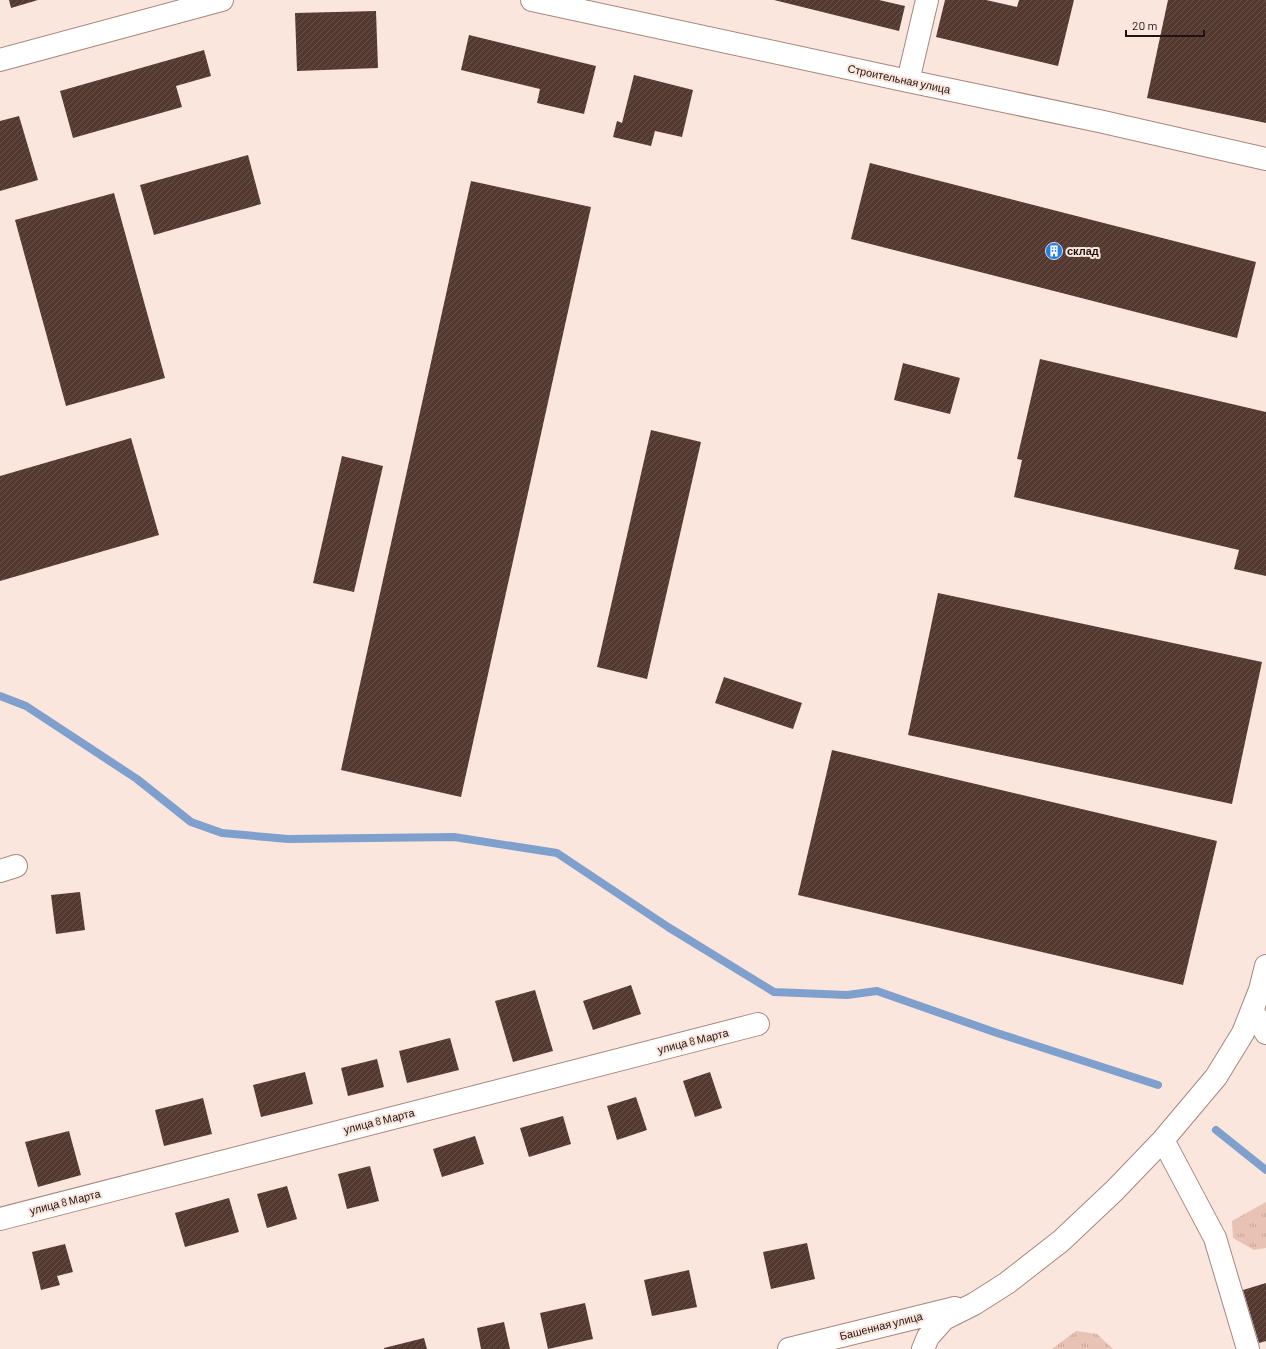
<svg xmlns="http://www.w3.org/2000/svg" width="1266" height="1349" font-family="Barlow,sans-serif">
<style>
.grass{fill:url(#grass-tufts)}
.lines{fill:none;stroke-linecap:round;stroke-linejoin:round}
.stream{stroke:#7fa0cc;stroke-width:8}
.building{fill:url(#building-hatch)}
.minor-casing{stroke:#a6877c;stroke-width:24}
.minor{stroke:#fff;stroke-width:22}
.labels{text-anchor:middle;stroke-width:4;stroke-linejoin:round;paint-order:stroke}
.street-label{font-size:11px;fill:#1f140f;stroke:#fbe6de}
.poi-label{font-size:11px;font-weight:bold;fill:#1f140f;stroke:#fbe6de;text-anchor:start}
</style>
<defs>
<pattern id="grass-tufts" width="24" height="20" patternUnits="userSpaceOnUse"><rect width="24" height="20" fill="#e7c2b5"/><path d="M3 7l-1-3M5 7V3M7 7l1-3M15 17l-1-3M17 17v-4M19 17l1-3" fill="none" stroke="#c6a69a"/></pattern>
<pattern id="building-hatch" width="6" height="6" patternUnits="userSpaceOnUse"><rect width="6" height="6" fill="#543930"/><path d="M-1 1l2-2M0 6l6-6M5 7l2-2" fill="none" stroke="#69524b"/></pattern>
</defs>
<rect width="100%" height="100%" fill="#fbe6de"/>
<path class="grass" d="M1266,1202v46l-12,2 -21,-12 -1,-17z
M1076,1331l21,3 16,15h-61z"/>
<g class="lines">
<path class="stream" d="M0,696l26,10 111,73 54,43 31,11 66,6 166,-2 103,16 111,74 106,65 73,3 30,-4 120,42 161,52
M1216,1130l50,40"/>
</g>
<path class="building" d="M9,0h29l-27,8z
M774,0h105l26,6 -6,25z
M945,0h41l31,7 2,-7h55l-16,66 -122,-29z
M1168,0h98v123l-119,-25z
M376,11l2,57 -81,3 -2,-58z
M469,35l127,31 -12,48 -47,-11 3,-14 -79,-19z
M204,50l7,26 -35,10 6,21 -109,31 -13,-47z
M634,75l59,15 -11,47 -27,-6 -4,15 -38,-9 4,-16 5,2z
M19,116l19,64 -38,11v-70z
M248,155l13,49 -107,31 -14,-50z
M870,163l386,99 -19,76 -386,-99z
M471,181l120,26 -130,590 -120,-27z
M114,193l51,185 -99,28 -51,-186z
M1040,359l226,53v164l-32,-7 5,-19 -225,-53 8,-37 -5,-1z
M903,363l57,15 -10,36 -56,-14z
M651,430l50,12 -54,237 -50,-12z
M131,438l28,97 -159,46v-105z
M342,456l41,10 -29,126 -41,-9z
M938,593l324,69 -30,142 -324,-69z
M724,677l78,26 -9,26 -78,-26z
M832,750l385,91 -34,144 -385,-90z
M80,892l5,38 -29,4 -5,-39z
M631,985l10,29 -48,16 -10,-29z
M535,990l18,61 -40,11 -18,-61z
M450,1038l9,32 -52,13 -8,-32z
M377,1059l7,28 -36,9 -7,-28z
M305,1072l8,32 -52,13 -8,-32z
M710,1072l12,36 -27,9 -12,-36z
M636,1097l11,33 -30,10 -10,-34z
M203,1098l9,36 -48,12 -9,-36z
M563,1116l8,28 -42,13 -9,-29z
M69,1131l12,44 -43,12 -13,-45z
M475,1136l9,28 -42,13 -9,-28z
M370,1166l9,35 -32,8 -9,-35z
M287,1186l10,33 -30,9 -10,-34z
M229,1198l10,34 -54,15 -10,-34z
M807,1243l8,36 -44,10 -8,-37z
M65,1244l8,28 -16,4 3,9 -19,5 -9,-38z
M689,1270l8,37 -45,9 -8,-36z
M1266,1283v58l-7,2 -16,-53z
M585,1303l8,36 -45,10 -8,-36z
M504,1322l6,27h-29l-4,-21z
M424,1338l3,11h-43v-1z"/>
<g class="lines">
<g class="minor-casing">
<path id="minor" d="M532,0l376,81 191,40 167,38
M0,60l222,-60
M908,81l19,-81
M0,871l16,-5
M1252,1010l14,23
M1163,1140l52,98 33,111
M0,1219l758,-195
M789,1349l166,-41
M923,1349l5,-12 16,-18 30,-15 33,-21 54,-42 54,-51 48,-50 53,-63 27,-44 17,-43 6,-24"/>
</g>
<use href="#minor" class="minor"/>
</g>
<defs>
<g id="building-disc" transform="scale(0.9)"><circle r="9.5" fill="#227de7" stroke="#fbe6de"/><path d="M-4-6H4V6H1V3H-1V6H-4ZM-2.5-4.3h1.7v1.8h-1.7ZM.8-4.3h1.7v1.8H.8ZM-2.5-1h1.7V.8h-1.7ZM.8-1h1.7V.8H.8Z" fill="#fff"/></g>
</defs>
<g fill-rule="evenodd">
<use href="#building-disc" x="1054" y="251"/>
</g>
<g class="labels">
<g class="street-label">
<text transform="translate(899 79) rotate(12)" y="4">Строительная улица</text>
<text transform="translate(693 1041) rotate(-14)" y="4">улица 8 Марта</text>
<text transform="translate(379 1121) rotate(-14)" y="4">улица 8 Марта</text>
<text transform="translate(65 1202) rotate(-14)" y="4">улица 8 Марта</text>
<text transform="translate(881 1326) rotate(-14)" y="4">Башенная улица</text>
</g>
<g class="poi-label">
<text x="1067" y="255">склад</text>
</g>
</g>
<path d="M1126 30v6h78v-6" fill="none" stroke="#1f140f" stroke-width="2"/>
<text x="1132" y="30" font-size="12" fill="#1f140f" stroke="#fbe6de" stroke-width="3" paint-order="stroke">20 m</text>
</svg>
